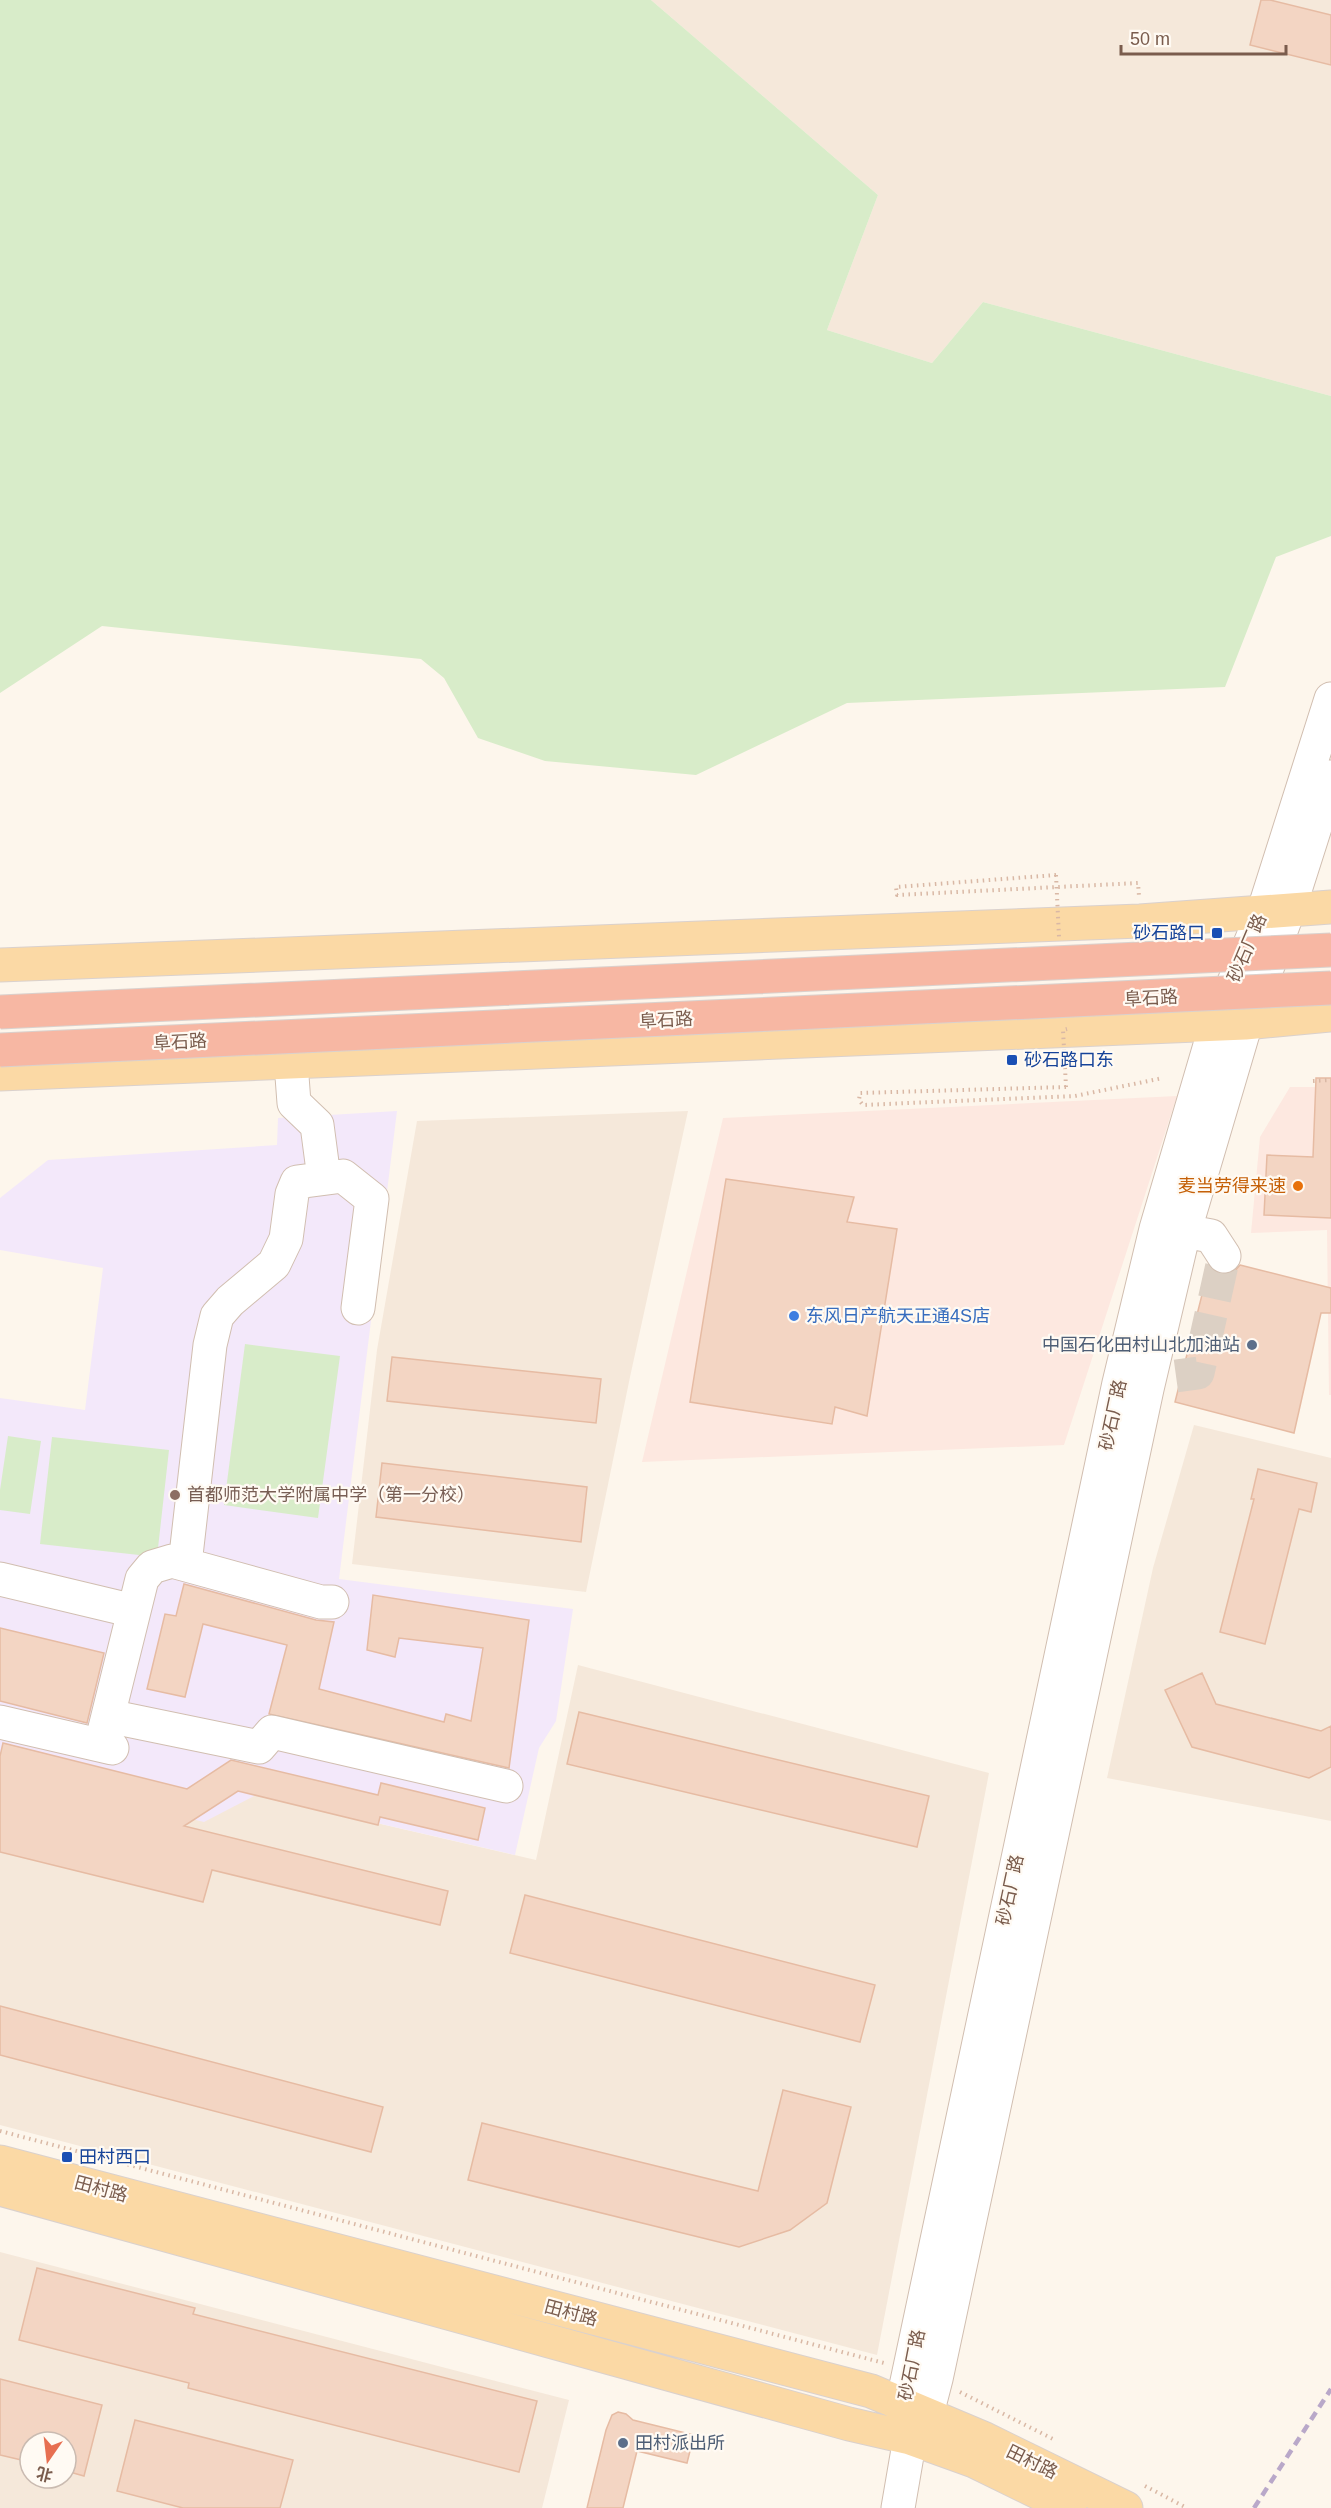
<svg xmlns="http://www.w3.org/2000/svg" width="1331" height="2508" font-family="Arial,'Noto Sans SC',sans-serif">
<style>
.residential{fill:#f5e8da;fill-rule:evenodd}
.commercial{fill:#fde8e0}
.education{fill:#f3e8fa}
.green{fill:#d8ecc9}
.building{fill:#f3d5c3;stroke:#e6bba3;stroke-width:1.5}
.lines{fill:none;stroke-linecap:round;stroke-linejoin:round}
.minor-tunnel{stroke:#dcd0c4;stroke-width:33;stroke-dasharray:33 16;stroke-linecap:butt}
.minor-casing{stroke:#d1beb0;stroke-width:35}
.major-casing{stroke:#dad1cd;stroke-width:35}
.path{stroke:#d9b8a5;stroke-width:4;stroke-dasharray:1.5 4.5;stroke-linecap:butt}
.minor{stroke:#fff;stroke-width:33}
.major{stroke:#fbd9a5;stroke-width:33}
.rail{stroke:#b9a8c9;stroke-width:4.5;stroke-dasharray:9 6;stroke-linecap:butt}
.highway-bridge-casing{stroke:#dad1cd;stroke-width:35;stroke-linecap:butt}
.path-bridge{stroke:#d9b8a5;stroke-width:4;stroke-dasharray:1.5 4.5;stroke-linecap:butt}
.highway-bridge{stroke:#f7b7a3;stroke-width:33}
.transit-dot{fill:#1a4fb4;stroke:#fffaf3;stroke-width:2}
.food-dot{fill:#e8710a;stroke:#fffaf3;stroke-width:2}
.shop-dot{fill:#3f7fe0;stroke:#fffaf3;stroke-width:2}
.service-dot{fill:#5c6f8a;stroke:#fffaf3;stroke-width:2}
.education-dot{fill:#8d6e63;stroke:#fffaf3;stroke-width:2}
.labels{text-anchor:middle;stroke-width:4.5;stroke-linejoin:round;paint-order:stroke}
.transit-label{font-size:18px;fill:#164399;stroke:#fffaf3;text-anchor:start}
.street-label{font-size:18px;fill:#7a5c4d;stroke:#fffaf3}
.food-label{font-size:18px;fill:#c56008;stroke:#fffaf3;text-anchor:end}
.shop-label{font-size:18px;fill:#366cbe;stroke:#fffaf3;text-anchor:start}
.service-label{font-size:18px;fill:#4e5e75;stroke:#fffaf3;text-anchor:end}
.education-label{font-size:18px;fill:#785e54;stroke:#fffaf3;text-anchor:start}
</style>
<rect width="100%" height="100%" fill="#fdf6ec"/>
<path class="residential" d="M651,0h680v396l-348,-94 -51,61 -105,-33 51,-135z
M688,1111l-58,266 -44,215 -234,-28 25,-214 40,-229z
M1194,1425l137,33v363l-224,-43 46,-210z
M578,1665l411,108 -112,582 -877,-230v-353l256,23 280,65z
M0,2252l569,148 -27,108h-542zM30,2442h36v36h-36z"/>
<path class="commercial" d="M1290,1087h41v308h-2l-2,-165 -76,3 9,-96z
M1177,1096l-113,349 -422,17 81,-344z"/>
<path class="education" d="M397,1111l-58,468 234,30 -17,112 -17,27 -24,107 -259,-60 -52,27 -204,-50v-374l85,12 18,-142 -103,-18v-52l48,-38 229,-15 1,-27z"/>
<path class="green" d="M0,0h651l227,195 -51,135 105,33 51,-61 348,94v140l-55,21 -51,130 -378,16 -151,72 -151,-14 -67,-23 -34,-60 -23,-19 -319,-33 -102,67z
M245,1344l95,12 -22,162 -94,-13z
M8,1436l33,5 -11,73 -30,-4v-20z
M52,1437l117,13 -12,107 -117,-13z"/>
<path class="building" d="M1261,0h9l61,15v50l-81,-20z
M1316,1078h15v140l-67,-3 3,-60 46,2z
M726,1179l128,18 -7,25 50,7 -30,187 -32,-9 -3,17 -142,-22z
M1240,1265l91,23v25h-10l-27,120 -119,-31 34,-135 7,6 8,2 10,-3z
M392,1357l209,22 -5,44 -209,-22z
M382,1463l205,24 -6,55 -205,-25z
M1258,1469l59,14 -6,29 -12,-3 -34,135 -45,-12 34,-133h-3z
M184,1584l132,36 18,2 -15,67 125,33 2,-8 25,7 12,-73 -84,-10 -4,19 -28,-7 6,-55 156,25 -20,148 -240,-54 18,-69 -84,-21 -18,73 -38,-8 18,-75 11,2z
M0,1628l104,25 -17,70 -87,-22z
M1202,1673l14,31 105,27 10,-5v41l-22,11 -117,-31 -27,-57z
M579,1712l350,84 -12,51 -350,-83z
M3,1743l184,46 44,-29 147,35 3,-12 104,25 -7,32 -98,-23 -2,8 -140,-34 -54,35 264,65 -8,34 -228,-55 -9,32 -203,-50v-96z
M525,1895l350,90 -15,57 -350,-89z
M0,2006l383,101 -12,45 -371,-97z
M783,2090l68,17 -24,96 -37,27 -51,17 -271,-67 14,-57 276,68z
M37,2268l158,40 -2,6 344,87 -18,71 -331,-84 1,-5 -170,-43z
M0,2379l102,26 -18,71 -18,-5v-29h-36v20l-30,-7z
M618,2412l8,2 7,6 61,15 -7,28 -50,-12 -14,57h-36l19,-78 6,-15z
M135,2420l158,40 -13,48h-97l-66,-17z"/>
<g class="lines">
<path class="minor-tunnel" d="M1176,1376l22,-3 26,-117"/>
<g class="minor-casing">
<path id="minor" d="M291,1063l3,40 23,22 7,53
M1184,1231l27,5 13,20
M185,1564l25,-219 7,-29 13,-15 44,-37 12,-25 6,-45 5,-12 46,-6 29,23 -14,109
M0,1579l134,32
M108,1716l151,31 13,-15 234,54
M0,1722l112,26
M101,1744l41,-165 10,-12 20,-6 149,41h11
M909,2431l-7,-26 217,-1022 37,-154 60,-204 47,-112 68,-214
M898,2508l12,-70 17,-24 9,-35 211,-990 36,-153 60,-203 46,-124 42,-132"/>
</g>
<g class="major-casing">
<path id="major" d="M0,965l1140,-44 191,-14
M0,1074l1245,-51 86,-8
M0,2162l871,229 114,48 141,69
M0,2189l849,235 61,14 64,23 96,47"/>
</g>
<path class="path" d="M1056,875l-160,12 1,8 241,-12 1,13
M1313,1081l18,-1
M1066,1087l-206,6 -1,7 4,5 212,-9 88,-18
M0,2131l884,232
M960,2392l95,48
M1145,2486l42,22"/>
<use href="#minor" class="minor"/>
<use href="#major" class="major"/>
<path class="rail" d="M1254,2508l77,-119"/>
<g class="highway-bridge-casing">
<path id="highway-bridge" d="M0,1012l1331,-62
M0,1050l1331,-62"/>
</g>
<path class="path-bridge" d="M1056,875l3,62
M1066,1087l-3,-57 4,-1"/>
<use href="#highway-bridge" class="highway-bridge"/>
</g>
<g class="transit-dot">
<rect x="1211" y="927" width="12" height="12" rx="3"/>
<rect x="1006" y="1054" width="12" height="12" rx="3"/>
<rect x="61" y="2151" width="12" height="12" rx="3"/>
</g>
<circle class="food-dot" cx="1298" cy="1186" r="6"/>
<circle class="shop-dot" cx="794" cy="1316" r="6"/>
<g class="service-dot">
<circle cx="1252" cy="1345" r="6"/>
<circle cx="623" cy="2443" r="6"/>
</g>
<circle class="education-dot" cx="175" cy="1495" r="6"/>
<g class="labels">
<g class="transit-label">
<text x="1205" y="939" text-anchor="end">砂石路口</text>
<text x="1024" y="1066">砂石路口东</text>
<text x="79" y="2163">田村西口</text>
</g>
<g class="street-label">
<text transform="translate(1247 948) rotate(-67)" y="6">砂石厂路</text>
<text transform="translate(1151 998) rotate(-3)" y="6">阜石路</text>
<text transform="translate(666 1020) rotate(-3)" y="6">阜石路</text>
<text transform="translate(180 1042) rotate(-3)" y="6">阜石路</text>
<text transform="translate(1113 1415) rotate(-78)" y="6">砂石厂路</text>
<text transform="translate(1010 1890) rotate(-78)" y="6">砂石厂路</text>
<text transform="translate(101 2189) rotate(15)" y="6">田村路</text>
<text transform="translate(571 2313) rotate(15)" y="6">田村路</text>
<text transform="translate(912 2365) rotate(-79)" y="6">砂石厂路</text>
<text transform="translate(1032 2462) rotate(26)" y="6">田村路</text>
</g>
<g class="food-label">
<text x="1286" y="1192">麦当劳得来速</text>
</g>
<g class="shop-label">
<text x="806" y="1322">东风日产航天正通4S店</text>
</g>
<g class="service-label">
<text x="1240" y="1351">中国石化田村山北加油站</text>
<text x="635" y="2449" text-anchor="start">田村派出所</text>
</g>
<g class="education-label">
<text x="187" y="1501">首都师范大学附属中学（第一分校）</text>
</g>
</g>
<g transform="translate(48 2460) rotate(194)"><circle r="28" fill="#fffaf3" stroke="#cabbb1" stroke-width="1.5"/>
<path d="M0-4.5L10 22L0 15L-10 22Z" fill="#e76f51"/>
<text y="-9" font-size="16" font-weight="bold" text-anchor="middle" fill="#7a5c4d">北</text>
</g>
<path d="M1121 45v9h165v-9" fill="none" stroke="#7a5c4d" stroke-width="3"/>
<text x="1130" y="45" font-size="18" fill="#7a5c4d" stroke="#fffaf3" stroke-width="4.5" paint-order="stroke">50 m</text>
</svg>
